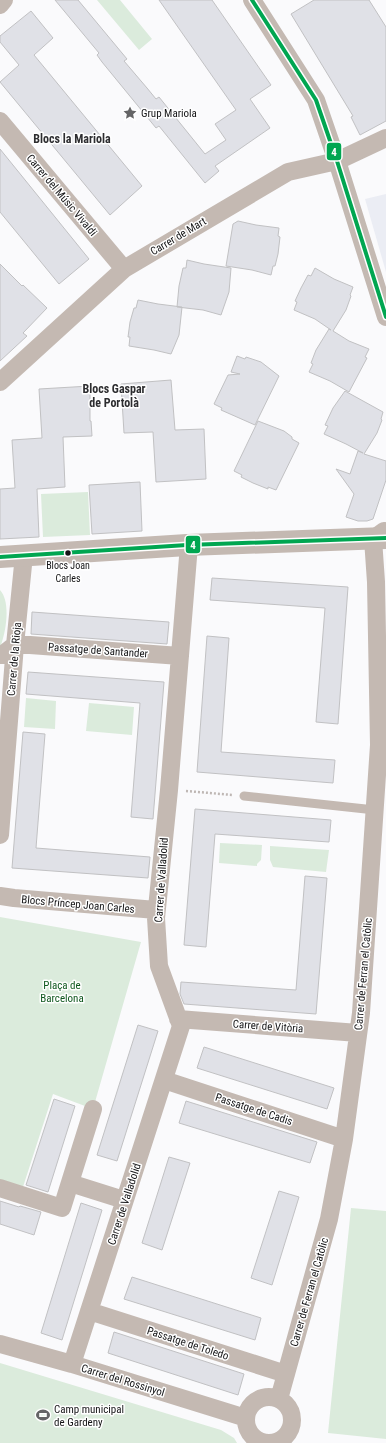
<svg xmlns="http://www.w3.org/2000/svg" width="386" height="1443" font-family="'Roboto Condensed',sans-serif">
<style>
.built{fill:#ebedf4}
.green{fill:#dbebdc}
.building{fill:#e0e1e7;stroke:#c1c1c3}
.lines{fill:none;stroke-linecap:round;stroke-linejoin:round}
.path{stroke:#beb7b4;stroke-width:2.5;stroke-dasharray:2 2;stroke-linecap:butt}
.service{stroke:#c4b9b2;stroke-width:9}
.minor{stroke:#c4b9b2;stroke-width:18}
.tertiary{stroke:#c4b9b2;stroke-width:22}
.bus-1-casing{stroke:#fff;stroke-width:7}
.bus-1{stroke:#00a651;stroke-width:4}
.bus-dot{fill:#141416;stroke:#fff;stroke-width:1.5}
.labels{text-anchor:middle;stroke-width:3;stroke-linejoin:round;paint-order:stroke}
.bus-label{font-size:10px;fill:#141416;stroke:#fff}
.poi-label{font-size:11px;fill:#141416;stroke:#fff;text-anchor:start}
.street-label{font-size:11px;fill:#141416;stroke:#fff}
.park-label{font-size:11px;fill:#0e571d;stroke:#fff}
.neighbourhood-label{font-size:12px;font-weight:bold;fill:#2d2d30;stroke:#fff}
.line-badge{stroke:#fff;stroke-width:1.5}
.badge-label{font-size:11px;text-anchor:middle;font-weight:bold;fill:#fff}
</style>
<rect width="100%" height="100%" fill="#fafafc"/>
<path class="built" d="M386,194v78l-21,-73z"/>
<path class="green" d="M97,0h23l32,39 -13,11z
M88,492l2,43 -47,2 -2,-43z
M0,590c11,12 6,41 1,55h-1z
M26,698l30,3 -1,28 -31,-2z
M89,703l45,4 -2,28 -46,-4z
M220,843l42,2 -1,15 -4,4v2l-38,-3z
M270,846l59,4 -3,22 -53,-5 -3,-7z
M0,917l141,25 -48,167 -40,-15 -31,96 -22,-7z
M351,1208l35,3v228l-58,-6z
M0,1363l221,67 13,8 3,5h-237z"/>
<path class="building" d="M55,0h23l49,59 -3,2 23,27 9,11 3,-2 46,57 21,-14 -11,-16 21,-14 -77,-110h53l59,85 -21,14 20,29 -55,38 4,5 -14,12 -46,-57 -3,2 -54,-66 -5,-7 2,-2z
M314,0h55l17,27v94l-26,14 -9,-18 2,-1 -62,-102z
M31,11l22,27 -19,17 108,131 -32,29 -110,-133 19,-17 -19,-23v-6z
M0,149l89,110 -30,25 -59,-72z
M238,221l18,4 23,3 -1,8 2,1 -2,17 -3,12h-2l-2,9 -19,-5 -26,-4 7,-42z
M187,260l17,4 27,4 -2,24 -8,23 -18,-5 -26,-3 2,-21 4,-18h3z
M0,264l22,22 1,-1 24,23 -24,25 4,3 -27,25z
M315,268l19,11 19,8 -3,8 1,1 -5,14 -13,21 16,10 20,8 -4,8 2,1 -18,34 -19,-11 -21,-9 4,-8 -2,-1 5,-13 13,-21 2,1 -16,-11 -21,-9 3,-8 -2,-1 6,-13 7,-13 3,1z
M138,300l20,4 24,3 -3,28 -8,19 -17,-4 -25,-4 1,-9h-2l2,-15 4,-14h2z
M237,356l8,3 1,-2 15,5 18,14 -24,49 -34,-15 1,-2 -8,-4 14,-29 12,-1 -9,-2z
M171,380l4,50 29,-1 2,50 -50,3 -3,-50 -29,1 -3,-49z
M90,386v35h1l1,15 -29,1 2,50 -28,2 2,48 -39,2v-50l15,-1 -3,-48 30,-2 -3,-49z
M345,391l38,21 -2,7 1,1 -5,13 -13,21 22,7v19l-13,39 -6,2h-9l-12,-4 8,-23 -18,-25 14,5 8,-23 5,2 -17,-9 -22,-10 4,-8 -3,-1 8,-17z
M258,421l26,10 8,6v2l7,4 -23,47 -8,-3v2l-15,-6 -12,-6 1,-2 -8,-4z
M140,482l2,49 -50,3 -3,-49z
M212,578l136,9 -10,137 -22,-2 9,-114 -115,-8z
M32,612l137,10 -2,22 -136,-10z
M207,636l22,2 -8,114 114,8 -2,23 -136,-11z
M28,672l136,10 -11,137 -22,-2 9,-114 -114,-9z
M23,732l22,2 -9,114 114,9 -2,21 -136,-10z
M195,809l136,11 -2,22 -114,-8 -9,113 -22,-2z
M305,876l22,2 -11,136 -132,-10 -4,-10 1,-12 115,8z
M138,1025l20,6 -41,130 -20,-6z
M204,1047l130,41 -7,21 -130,-41z
M54,1099l21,7 -27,86 -22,-7z
M186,1101l131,41 -7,21 -131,-40z
M169,1157l21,6 -28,87 -20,-7z
M279,1191l20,6 -27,88 -21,-7z
M0,1201l19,6 1,-1 21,6 -7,23 -34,-11z
M81,1203l21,7 -40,130 -21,-7z
M132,1277l129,41 -6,22 -131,-41z
M114,1332l130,42 -6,21 -130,-42z"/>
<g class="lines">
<path class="path" d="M186,791l47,4"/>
<path class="service" d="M244,796l131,14"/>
<path class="minor" d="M252,0l64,100 21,61 49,156
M0,5l4,-5
M0,121l124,148
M0,382l124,-113 164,-97 49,-11 49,-23
M0,655h2l13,-10h15l150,11
M0,835l15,-190 9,-90
M0,896l14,2 142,12
M178,1019l180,14
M164,1080l180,59
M70,1183l54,17
M0,1188l62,20 31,-99
M89,1311l197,63
M0,1344l72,20 174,54
M72,1364l109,-338 -22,-60 -3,-48 13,-128 20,-245
M246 1420a23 23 0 1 1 46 0a23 23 0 1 1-46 0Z
M279,1399l50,-180 15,-80 17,-126 18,-268 -3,-163 -3,-43 11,-8"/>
<path class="tertiary" d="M0,557l187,-12 199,-7"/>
<g class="bus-1-casing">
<path id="bus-1" d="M252,0l64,100 21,61 49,156
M0,557l187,-12 199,-7"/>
</g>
<use href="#bus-1" class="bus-1"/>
</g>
<defs>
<g id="sight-bare" transform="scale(1.08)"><path d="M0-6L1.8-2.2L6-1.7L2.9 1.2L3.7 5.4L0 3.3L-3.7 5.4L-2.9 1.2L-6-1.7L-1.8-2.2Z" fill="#646466" stroke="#fff" stroke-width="2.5" paint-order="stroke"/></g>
<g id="stadium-bare" transform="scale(1.08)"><path d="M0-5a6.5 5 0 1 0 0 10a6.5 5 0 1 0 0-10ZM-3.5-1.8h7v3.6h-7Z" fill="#646466" stroke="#fff" stroke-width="2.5" paint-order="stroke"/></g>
</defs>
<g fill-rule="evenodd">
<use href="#sight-bare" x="130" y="113"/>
<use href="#stadium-bare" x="43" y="1415"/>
</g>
<circle class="bus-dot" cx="68" cy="553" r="3.5"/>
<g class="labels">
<g class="bus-label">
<text x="68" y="569">Blocs Joan<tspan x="68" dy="13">Carles</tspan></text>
</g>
<g class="poi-label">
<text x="141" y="117">Grup Mariola</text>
<text x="54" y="1413">Camp municipal<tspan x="54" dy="13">de Gardeny</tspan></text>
</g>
<g class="street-label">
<text transform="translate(62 195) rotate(50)" y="4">Carrer del Músic Vivaldi</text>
<text transform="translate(178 236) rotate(-31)" y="4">Carrer de Mart</text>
<text transform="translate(98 650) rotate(4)" y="4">Passatge de Santander</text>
<text transform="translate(14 659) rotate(-85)" y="4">Carrer de la Rioja</text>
<text transform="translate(161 880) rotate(-86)" y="4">Carrer de Valladolid</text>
<text transform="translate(78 904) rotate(5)" y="4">Blocs Príncep Joan Carles</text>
<text transform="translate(363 974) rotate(-85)" y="4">Carrer de Ferran el Catòlic</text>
<text transform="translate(268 1026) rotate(4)" y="4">Carrer de Vitòria</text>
<text transform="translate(254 1109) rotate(18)" y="4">Passatge de Cadis</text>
<text transform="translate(124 1204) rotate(-72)" y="4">Carrer de Valladolid</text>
<text transform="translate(309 1292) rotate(-74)" y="4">Carrer de Ferran el Catòlic</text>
<text transform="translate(188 1343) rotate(18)" y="4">Passatge de Toledo</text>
<text transform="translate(123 1380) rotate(17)" y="4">Carrer del Rossinyol</text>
</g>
<g class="park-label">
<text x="62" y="989">Plaça de<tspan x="62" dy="13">Barcelona</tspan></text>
</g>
<g class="neighbourhood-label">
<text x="72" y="143">Blocs la Mariola</text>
<text x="114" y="393">Blocs Gaspar<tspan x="114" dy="14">de Portolà</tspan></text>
</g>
</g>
<g class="line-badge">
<rect x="326" y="142" width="16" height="19" rx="4" fill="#00a651"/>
<rect x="185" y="535" width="16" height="19" rx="4" fill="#00a651"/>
</g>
<g class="badge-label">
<text x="334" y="156">4</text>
<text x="193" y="549">4</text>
</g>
</svg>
